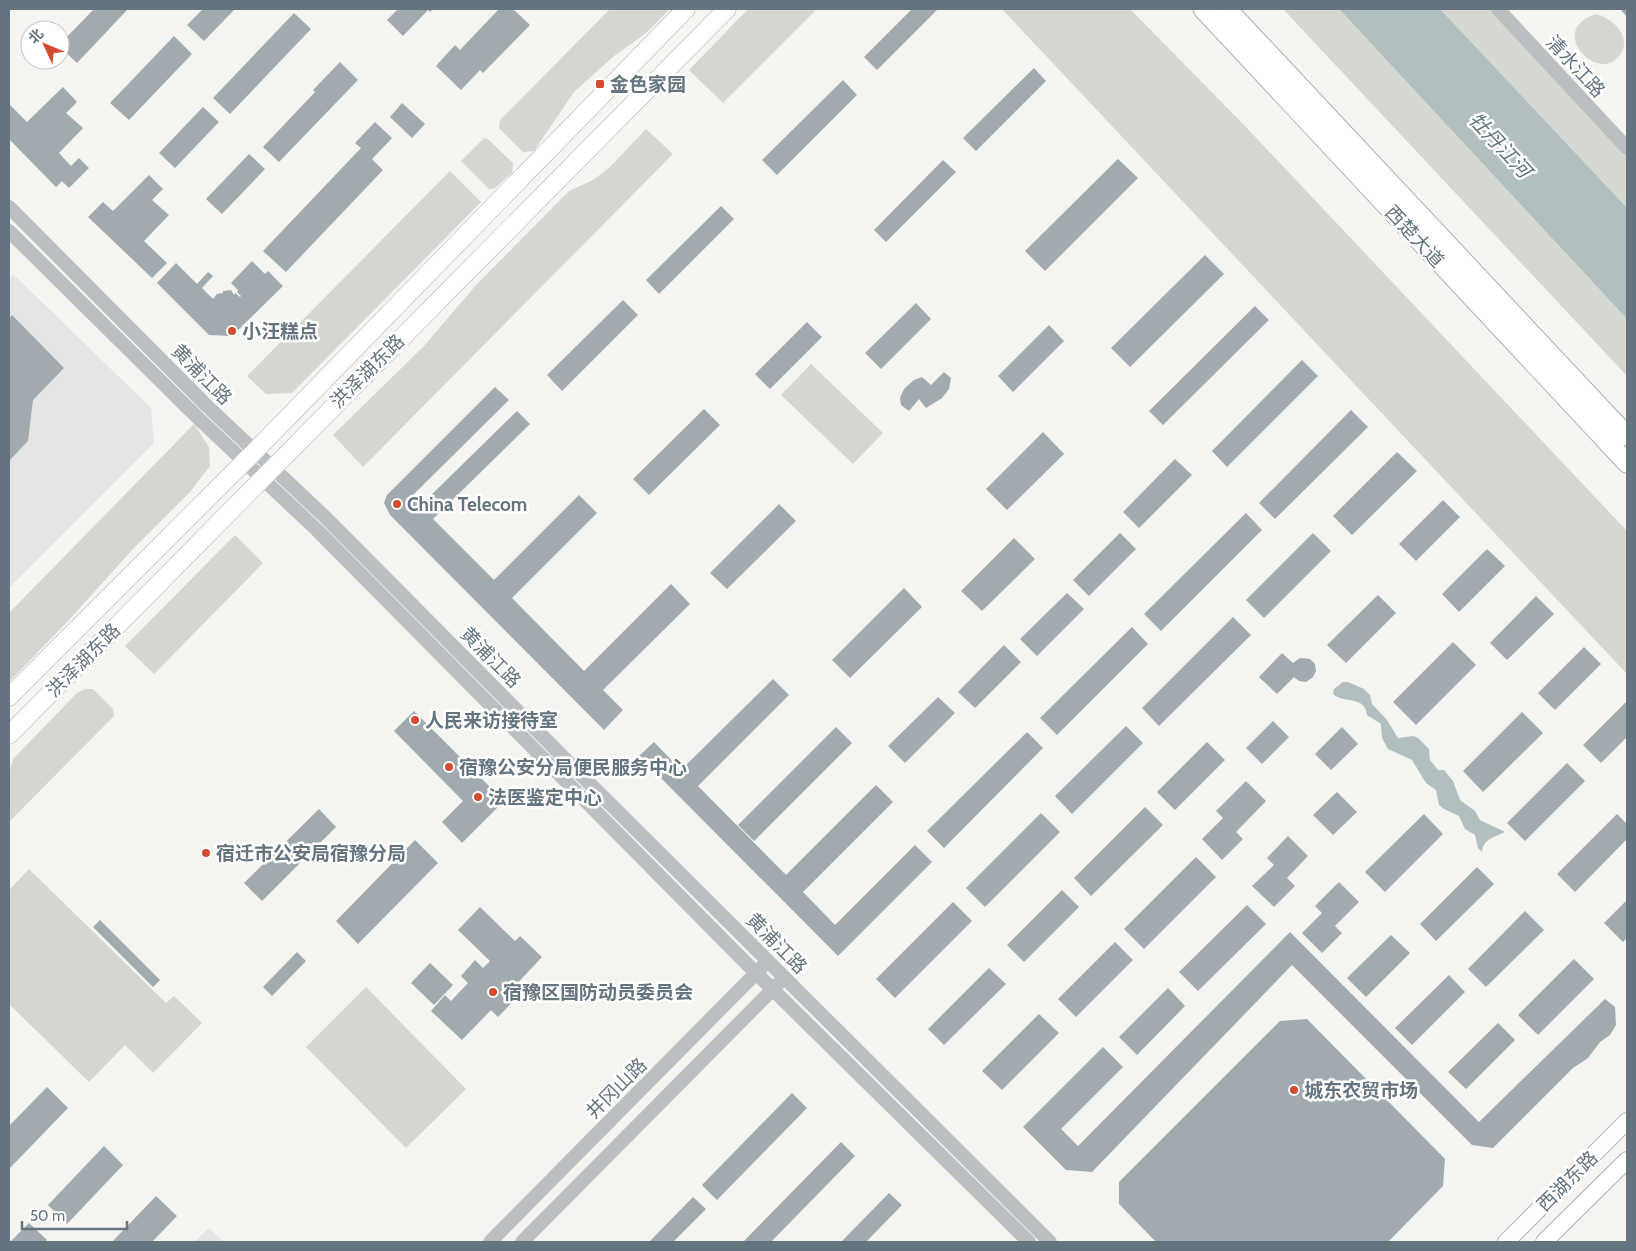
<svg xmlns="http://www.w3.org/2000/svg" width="1636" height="1251" font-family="Cabin,'Noto Sans SC',sans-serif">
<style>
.built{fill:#e4e5e4}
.green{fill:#d4d8d0}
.water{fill:#b1bfc1}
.building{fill:#a1aaae}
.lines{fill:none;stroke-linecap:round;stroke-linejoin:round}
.secondary-casing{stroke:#adb3b7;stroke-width:18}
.primary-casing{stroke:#aeb3b6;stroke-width:19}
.trunk-casing{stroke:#aeb2b5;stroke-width:21}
.tertiary{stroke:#bbbfc2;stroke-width:14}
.secondary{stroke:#fff;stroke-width:16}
.primary{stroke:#fff;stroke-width:18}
.trunk{stroke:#fff;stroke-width:19}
.poi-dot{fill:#d34c31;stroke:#fff;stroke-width:2}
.labels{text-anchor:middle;stroke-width:5;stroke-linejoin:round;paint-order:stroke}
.street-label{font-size:19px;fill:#65757f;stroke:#fff}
.poi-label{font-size:19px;font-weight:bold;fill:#65757f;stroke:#fff;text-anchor:start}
.water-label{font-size:20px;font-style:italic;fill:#61777c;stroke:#fff}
</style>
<rect width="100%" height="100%" fill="#f4f4f0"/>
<path class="built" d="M13,274l138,134 3,35 -145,145v-309z
M209,1228l15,14h-30z"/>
<path class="green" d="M610,9h60l-25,25 -31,22 -40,36 -40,59 -11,1 -24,-24 1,-8z
M748,9h69l-94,94 -34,-33z
M1002,9h128l114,116 383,406v143z
M1283,9h56l288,310v57z
M1440,9h53l134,144v56z
M1596,14c16,4 36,22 25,39 -18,29 -56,-6 -44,-26 5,-7 11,-10 19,-13z
M646,129l27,25 -310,313 -30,-32 91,-89 53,-62 92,-93 24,-11 16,-12z
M484,138l5,2 24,23 -1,10 -17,15 -6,1 -28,-28z
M450,171l31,31 -189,191 -26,1 -19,-18z
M811,364l72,69 -30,31 -72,-69z
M194,424l15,23 1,19 -20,26 -58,58 -63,70 -60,62v-69z
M235,535l28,28 -109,111 -29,-28z
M85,689h8l20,20 1,7 -105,106v-49l4,-14 64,-66z
M29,869l137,134 8,-7 28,27 -49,50 -28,-28 -36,37 -80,-78v-114z
M366,987l100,102 -60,59 -100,-101z"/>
<path class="water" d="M1339,9h101l187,199v111z
M1343,682h5l16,7 6,6 2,9 15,16 11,18 15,-2 5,2 11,11 1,11 8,10h6l9,11 7,19 15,11 5,9 25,12c-10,5 -22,7 -23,20l-4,-4 -3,-13 -10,-6 -6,-13 -15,-7 -5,-4 -3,-15 -10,-7 -14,-23 -24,-11 -6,-11 -1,-14 -14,-9c-2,-20 -23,-11 -34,-21l1,-5z"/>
<path class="building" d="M94,9h34l-51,54 -17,-16v-3z
M203,9h32l-31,32 -17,-16z
M398,9h35l-3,3 -2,-2 -25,26 -16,-16z
M499,9h14l17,16 -47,48 -3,-3 -19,20 -25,-24 19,-21 5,5z
M912,9h26l-61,61 -13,-13z
M1620,9h7v8z
M294,13l17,16 -81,85 -17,-16z
M174,36l18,18 -63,66 -19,-17z
M340,62l18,18 -79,82 -16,-15 52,-55 -2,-2z
M1034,68l12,13 -70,70 -13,-13z
M843,80l14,15 -80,80 -15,-15z
M63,87l14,15 -11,11 17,15 -24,25 12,13 8,-8 10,10 -20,20 -7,-7 -6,6 -47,-48v-35l18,18z
M402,103l23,21 -13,14 -22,-21z
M203,107l16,15 -44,46 -16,-15z
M375,122l17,16 -20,21 11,11 -97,102 -23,-21 98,-103 -6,-5z
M249,154l16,15 -43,45 -16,-15z
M1118,159l20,19 -93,93 -20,-20z
M943,160l13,12 -70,70 -12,-12z
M149,175l14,14 -11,11 17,15 -25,26 23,22 -15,15 -64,-61 15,-15 10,9z
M721,206l13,13 -75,75 -13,-14z
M1205,255l19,19 -94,93 -19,-19z
M252,261l13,13 3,-3 15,15 -51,50 -23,-1 -52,-52 19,-20 21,21 11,-12 5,4 -11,12 11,11 4,-5 6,-1v-2l8,-1 3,5 1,-2 5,4 1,-1 -4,-4 1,-2 -7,-7z
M623,300l15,15 -76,76 -15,-16z
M916,303l15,16 -50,50 -16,-16z
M1255,306l14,14 -106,105 -14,-14z
M12,315l52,53 -31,32 -5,41 -19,20v-142z
M807,322l15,15 -52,52 -15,-15z
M1049,325l15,16 -51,51 -15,-16z
M1302,360l16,16 -91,91 -15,-16z
M944,372l7,6 -2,11 -7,9 -16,10 -7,-9 -10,12 -8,-6 -1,-7 4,-9 10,-9 8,-3 9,8z
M495,387l14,13 -98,97 9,9 97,-95 13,13 -97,95 61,61 85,-85 18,18 -85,85 72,73 87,-87 19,20 -87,86 20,20 -19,20 -214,-215 -6,-12 3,-8z
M704,409l16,16 -71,70 -16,-16z
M1351,410l17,17 -93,92 -16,-16z
M1043,432l21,22 -57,56 -21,-21z
M1397,452l20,19 -65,64 -19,-19z
M1175,459l17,16 -53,53 -16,-16z
M1443,500l17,17 -44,44 -17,-17z
M779,504l17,17 -69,68 -17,-16z
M1246,513l16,17 -101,101 -17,-17z
M1120,533l16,16 -47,47 -16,-16z
M1313,533l18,18 -67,67 -18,-18z
M1014,538l21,21 -53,52 -21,-20z
M1487,549l18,17 -46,46 -17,-18z
M904,588l18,19 -72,71 -18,-18z
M1067,593l17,16 -47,47 -17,-17z
M1378,595l18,18 -50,50 -19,-18z
M1536,596l18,18 -47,46 -17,-17z
M1233,617l18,18 -92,91 -17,-18z
M1132,627l16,17 -91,91 -17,-17z
M1453,642l23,23 -60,60 -23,-23z
M1004,645l17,17 -46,46 -17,-16z
M1584,647l17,17 -46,46 -17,-17z
M1282,653l11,10 7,-5 10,1 5,5 1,7 -3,6 -7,5 -7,-1 -5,-4 -17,17 -18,-17z
M773,679l16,16 -91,91 88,89 90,-90 17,17 -90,90 32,33 80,-80 17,17 -94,94 -199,-200 15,-14 27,28z
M938,697l17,16 -50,50 -17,-17z
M1627,701v36l-26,26 -18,-18z
M414,711l90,90 -42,42 -20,-21 21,-21 -69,-70z
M1522,712l21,21 -60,59 -20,-21z
M1273,721l16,16 -27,27 -16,-16z
M1126,726l17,17 -71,71 -17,-18z
M836,727l16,16 -98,98 -16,-16z
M1342,727l16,17 -27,26 -16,-16z
M1027,732l16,16 -99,100 -17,-17z
M1207,742l18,18 -50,50 -18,-18z
M1567,763l18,18 -60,60 -18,-18z
M1246,781l20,20 -30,31 7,7 -21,21 -20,-21 21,-21 -7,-7z
M1337,792l20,20 -24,23 -20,-20z
M1145,807l18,18 -72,71 -17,-18z
M319,809l17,18 -74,74 -18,-18z
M1041,813l19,19 -75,75 -19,-19z
M1424,814l19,20 -58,58 -20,-20z
M1617,814l10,10v15l-52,53 -18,-18z
M1288,836l20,20 -21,22 8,8 -21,21 -22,-21 22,-21 -7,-7z
M415,840l23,23 -80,81 -22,-23z
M1196,857l20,20 -72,72 -20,-20z
M1477,867l17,17 -58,57 -16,-17z
M1339,882l20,20 -24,24 7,7 -20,20 -20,-20 20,-20 -7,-7z
M1062,890l17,17 -55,55 -17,-17z
M1627,900v38l-4,4 -19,-19z
M953,902l19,19 -77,77 -19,-19z
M1247,905l19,19 -68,67 -19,-19z
M480,907l35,34 5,-5 22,21 -30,32 6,7 -20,21 -7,-7 -29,30 -31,-29 14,-16 6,6 17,-18 -7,-7 14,-16 8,8 7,-7 -32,-31z
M1525,911l19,19 -58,57 -18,-18z
M100,920l60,60 -7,7 -60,-60z
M1290,932l189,190 126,-123 10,8 1,18 -6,10 -10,7 -12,16 -15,10 -80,80 -21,-3 -180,-180 -200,207 -26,-2 -43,-43 80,-80 20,20 -62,62 17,17z
M1391,935l19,18 -44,44 -19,-19z
M1115,942l18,18 -57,57 -18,-18z
M297,952l9,9 -34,35 -9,-9z
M1574,959l20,20 -56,56 -20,-20z
M430,963l23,22 -19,20 -23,-22z
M989,968l17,16 -62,61 -16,-16z
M1449,975l16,17 -53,53 -17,-17z
M1168,988l17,18 -48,49 -18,-18z
M1039,1014l20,19 -57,57 -20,-19z
M1307,1019l138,140 -2,27 -55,56h-232l-37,-38v-22l161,-161z
M1498,1023l17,17 -49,49 -18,-17z
M47,1087l21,21 -59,61v-43z
M792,1093l15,15 -90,92 -15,-15z
M841,1142l14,14 -84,86h-28z
M104,1146l19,19 -56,59 -19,-19z
M889,1193l13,12 -36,37h-25z
M156,1196l21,20 -25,26h-40z
M693,1197l13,12 -33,33h-24z
M29,1223l18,17 -2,2h-35z"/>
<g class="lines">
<g class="secondary-casing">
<path id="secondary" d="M1506,1242l121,-121
M1544,1242l83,-82"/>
</g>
<g class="primary-casing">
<path id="primary" d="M9,697l246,-246 431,-442
M9,735l718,-726"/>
</g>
<g class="trunk-casing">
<path id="trunk" d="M1203,9l424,454
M1227,9l400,427"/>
</g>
<path class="tertiary" d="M1498,9l129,139
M9,207l198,199 119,112 247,249 477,475
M9,231l188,186 119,112 440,444 273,269
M490,1242l272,-275
M522,1242l256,-258"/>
<use href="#secondary" class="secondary"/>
<use href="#primary" class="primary"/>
<use href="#trunk" class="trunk"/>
</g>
<g class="poi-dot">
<rect x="595" y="79" width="10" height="10" rx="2.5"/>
<circle cx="232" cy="331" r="5"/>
<circle cx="397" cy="504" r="5"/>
<circle cx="415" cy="720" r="5"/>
<circle cx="449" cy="767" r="5"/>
<circle cx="478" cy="797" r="5"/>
<circle cx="206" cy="853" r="5"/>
<circle cx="493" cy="992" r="5"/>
<circle cx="1294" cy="1090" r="5"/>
</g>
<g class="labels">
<g class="street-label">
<text transform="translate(1576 66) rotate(47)" y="7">清水江路</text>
<text transform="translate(1415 236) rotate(47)" y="7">西楚大道</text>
<text transform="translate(367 371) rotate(-45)" y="7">洪泽湖东路</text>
<text transform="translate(202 374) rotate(45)" y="7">黄浦江路</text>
<text transform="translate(491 657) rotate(45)" y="7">黄浦江路</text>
<text transform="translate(83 660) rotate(-45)" y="7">洪泽湖东路</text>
<text transform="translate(777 943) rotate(45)" y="7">黄浦江路</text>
<text transform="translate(616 1088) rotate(-45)" y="7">井冈山路</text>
<text transform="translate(1567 1181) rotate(-45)" y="7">西湖东路</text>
</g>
<g class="poi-label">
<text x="610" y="91">金色家园</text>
<text x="242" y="338">小汪糕点</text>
<text x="407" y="511">China Telecom</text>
<text x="425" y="727">人民来访接待室</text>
<text x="459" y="774">宿豫公安分局便民服务中心</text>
<text x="488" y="804">法医鉴定中心</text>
<text x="216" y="860">宿迁市公安局宿豫分局</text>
<text x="503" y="999">宿豫区国防动员委员会</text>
<text x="1304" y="1097">城东农贸市场</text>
</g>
<g class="water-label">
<text transform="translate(1500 145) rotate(47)" y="7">牡丹江河</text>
</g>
</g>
<rect width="1636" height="1251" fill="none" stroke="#65757f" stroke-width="20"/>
<g transform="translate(45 45) rotate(314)"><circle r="24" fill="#ffffff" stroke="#c1c8cc"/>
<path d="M0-4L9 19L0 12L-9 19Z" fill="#d34c31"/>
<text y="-8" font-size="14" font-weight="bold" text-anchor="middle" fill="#65757f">北</text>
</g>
<path d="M22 1221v8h105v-8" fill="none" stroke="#65757f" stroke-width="2.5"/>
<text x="30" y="1221" font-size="15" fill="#65757f" stroke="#ffffff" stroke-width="4" paint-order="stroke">50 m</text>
</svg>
